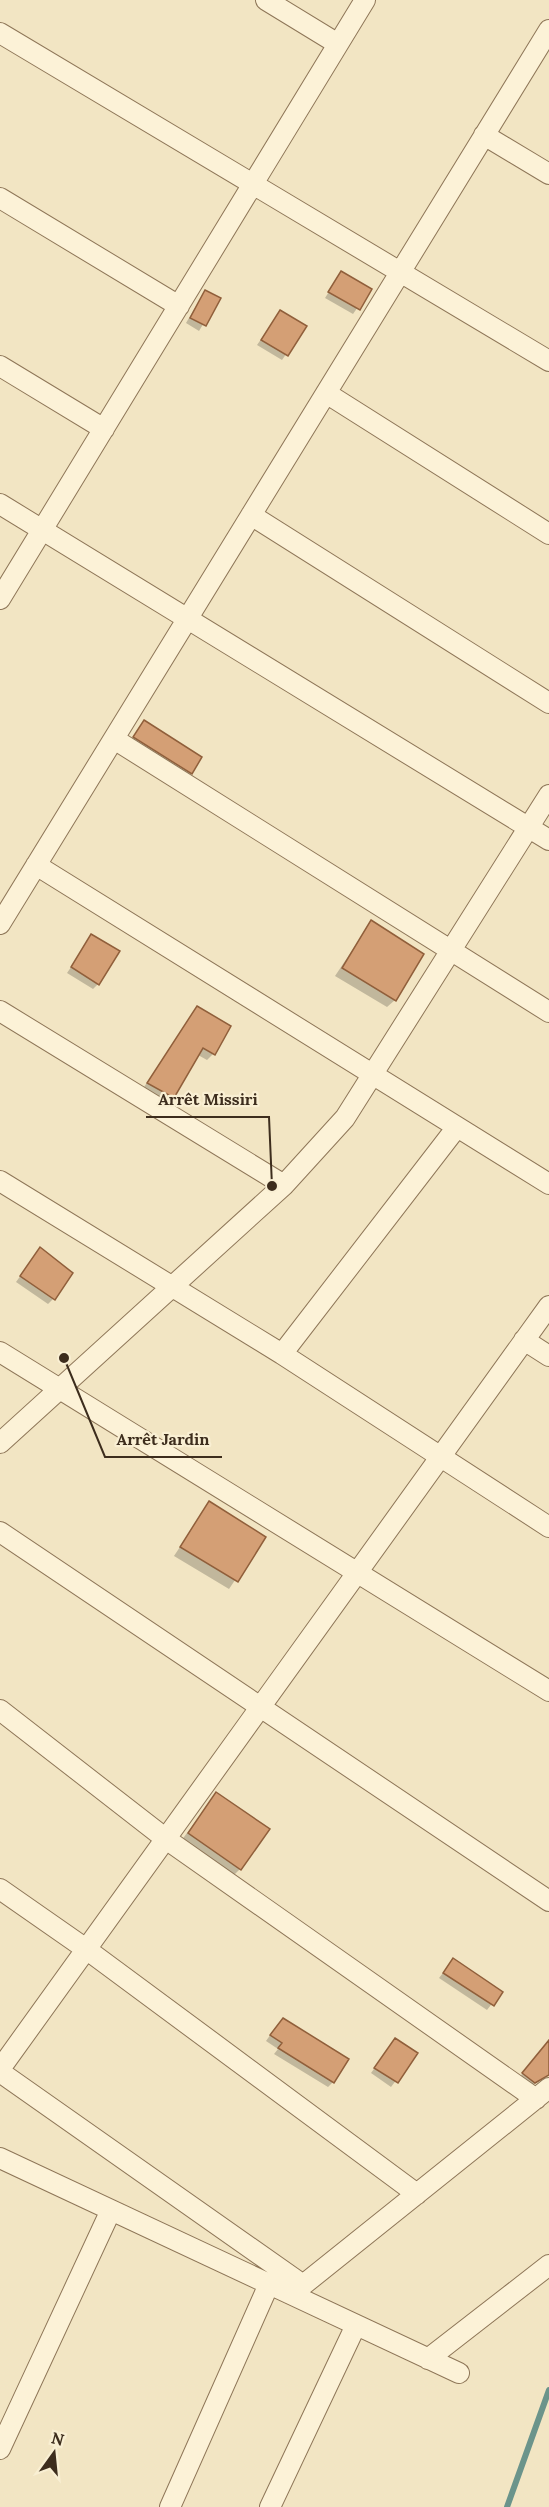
<svg xmlns="http://www.w3.org/2000/svg" width="549" height="2507" font-family="Lora,serif">
<style>
.shadow{fill:#0003}
.lines{fill:none;stroke-linecap:round;stroke-linejoin:round}
.stream{stroke:#6b948b;stroke-width:6}
.building{fill:#d49f75;stroke:#905f3b;stroke-width:1.5}
.minor-casing{stroke:#8e7658;stroke-width:22}
.minor{stroke:#fcf2d7;stroke-width:20}
.leader{fill:none;stroke:#3d2d1d;stroke-width:2}
.callout-dot{fill:#3d2d1d;stroke:#f9efd3;stroke-width:2}
.callout-label{font-size:16px;text-anchor:middle;font-weight:bold;fill:#3d2d1d;stroke:#f9efd3;stroke-width:4.5;stroke-linejoin:round;paint-order:stroke}
</style>
<rect width="100%" height="100%" fill="#f2e5c3"/>
<path class="shadow" d="M341,273l29,17 -17,24 -28,-16z
M205,291l14,7 -20,33 -13,-8z
M280,312l25,15 -23,33 -25,-15z
M144,722l47,51 -6,5 -55,-35z
M371,922l24,78 -8,7 -52,-31z
M92,936l6,48 -5,5 -26,-16z
M197,1008l16,46 -6,6 -9,-5 -32,49 -24,-14z
M40,1249l19,13 -6,37 -5,5 -32,-22z
M209,1503l55,34 -35,52 -55,-33z
M216,1794l24,75 -8,8 -51,-36z
M453,1960l48,32 -14,18 -48,-32z
M278,2024l55,58 -5,5 -54,-33 4,-5 -12,-8z
M395,2040l21,14 -25,33 -20,-14z
M549,2041v31l-19,16 -12,-9z"/>
<g class="lines">
<path class="stream" d="M507,2507l42,-117"/>
</g>
<path class="building" d="M341,271l31,18 -12,21 -32,-18z
M205,290l16,8 -15,28 -16,-8z
M280,310l27,16 -19,30 -27,-16z
M144,720l58,37 -10,17 -59,-37z
M371,920l53,34 -28,47 -54,-33z
M91,934l29,17 -21,34 -28,-18z
M197,1006l34,20 -16,29 -12,-7 -29,50 -27,-15z
M40,1247l33,26 -18,27 -35,-24z
M209,1501l57,36 -28,45 -58,-35z
M216,1792l54,37 -29,41 -53,-37z
M453,1958l50,34 -9,14 -51,-33z
M283,2018l66,41 -15,24 -56,-35 4,-5 -12,-8z
M395,2038l23,15 -20,30 -24,-15z
M549,2040v35l-14,8 -13,-10z"/>
<g class="lines">
<g class="minor-casing">
<path id="minor" d="M266,0l72,44
M0,33l549,328
M484,135l65,39
M0,198l179,108
M0,366l104,63
M326,393l223,141
M0,504l549,336
M251,515l298,188
M0,599l365,-599
M114,739l435,273
M36,865l513,319
M0,924l549,-894
M0,1011l284,174
M0,1181l282,173 267,173
M524,1340l25,16
M0,1352l549,339
M282,1354l175,-227
M0,1443l284,-258 61,-67 204,-323
M0,1532l549,369
M0,1710l166,129 370,260
M0,1889l86,60 331,245
M0,2069l549,-763
M0,2072l303,213
M0,2158l459,215
M293,2293l256,-205
M428,2359l121,-94
M0,2449l111,-239
M170,2507l99,-223
M270,2507l86,-182"/>
</g>
<use href="#minor" class="minor"/>
</g>
<path class="leader" d="M272 1186L269 1117H146M64 1358L105 1457H222"/>
<g class="callout-dot">
<circle cx="272" cy="1186" r="6"/>
<circle cx="64" cy="1358" r="6"/>
</g>
<g class="callout-label">
<text x="208" y="1105">Arrêt Missiri</text>
<text x="163" y="1445">Arrêt Jardin</text>
</g>
<g transform="translate(54 2453) rotate(15)" stroke="#f9efd3" stroke-width="4.5" paint-order="stroke">
<path d="M0-4.5L10 22L0 15L-10 22Z" fill="#3d2d1d"/>
<text y="-9" font-size="16" font-weight="bold" text-anchor="middle" fill="#3d2d1d">N</text>
</g>
</svg>
